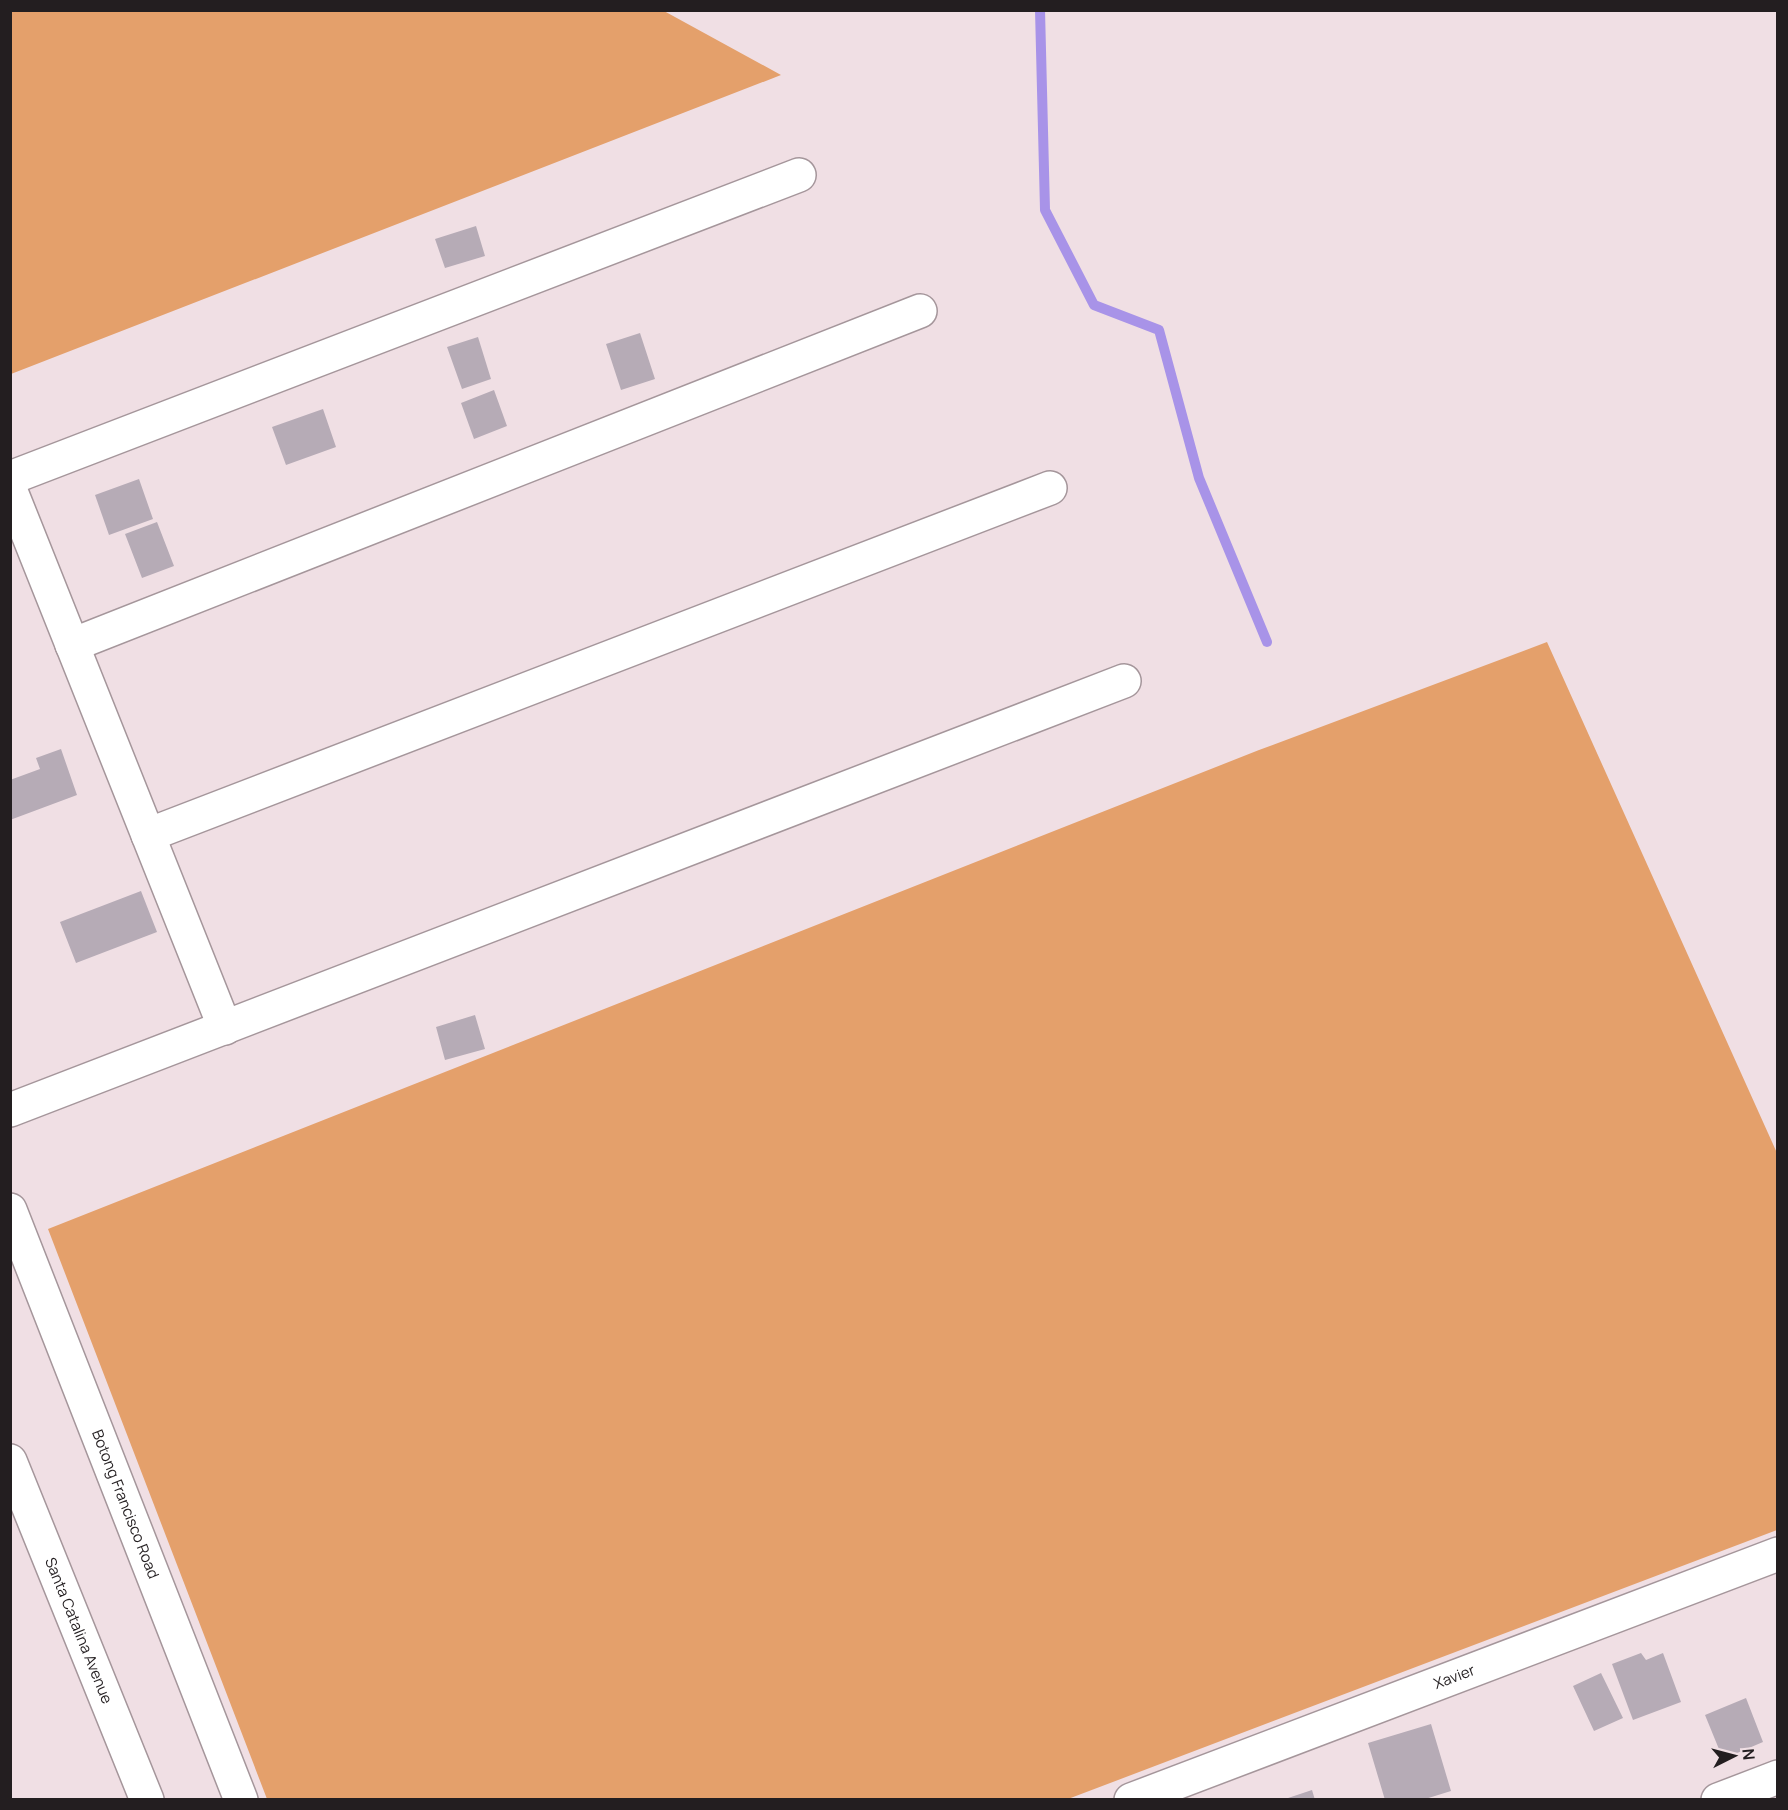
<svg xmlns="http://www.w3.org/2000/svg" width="1788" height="1810" font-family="Manrope,sans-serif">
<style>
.green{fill:#e4a06b}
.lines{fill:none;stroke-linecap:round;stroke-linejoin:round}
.stream{stroke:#a893e8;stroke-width:10}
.building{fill:#b6abb6}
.minor-casing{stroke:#a5969b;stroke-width:36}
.minor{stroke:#fff;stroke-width:33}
.labels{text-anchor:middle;stroke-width:4.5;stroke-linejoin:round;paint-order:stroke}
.street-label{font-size:15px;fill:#231e20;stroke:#f0dfe4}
</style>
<rect width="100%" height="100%" fill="#f0dfe4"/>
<path class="green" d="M11,10l653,1 117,64 -770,299z
M1547,642l230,511v377l-709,269h-801l-219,-570 1211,-479z"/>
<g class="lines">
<path class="stream" d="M1040,10l5,200 49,95 65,25 40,148 68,164"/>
</g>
<path class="building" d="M476,226l9,30 -40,12 -10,-29z
M640,333l15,46 -34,11 -15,-46z
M478,337l13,42 -29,10 -15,-42z
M494,390l13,36 -33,13 -13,-36z
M323,409l13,38 -50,18 -14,-38z
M139,479l14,40 -44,16 -14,-40z
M157,522l17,44 -32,12 -17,-44z
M61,749l16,46 -67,25v-40l30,-11 -4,-11z
M141,891l16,41 -81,31 -16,-41z
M475,1015l10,34 -40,11 -9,-33z
M1641,1653l5,7 17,-7 18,49 -48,18 -21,-56z
M1601,1673l22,45 -29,13 -21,-45z
M1746,1698l17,44 -40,17 -18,-44z
M1431,1724l20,67 -29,9h-37l-17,-57z
M1312,1790l3,10h-30v-1z"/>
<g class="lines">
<g class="minor-casing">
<g id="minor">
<path d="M10,478l789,-303"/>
<path d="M10,489l215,539"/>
<path d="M72,645l848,-334"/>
<path d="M148,835l902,-347"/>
<path d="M10,1110l1114,-429"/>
<path id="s1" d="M10,1210l231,590"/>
<path id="s2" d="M10,1461l137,339"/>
<path id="s3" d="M1131,1800l647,-246"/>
<path d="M1718,1800l60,-23"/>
</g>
</g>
<use href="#minor" class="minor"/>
</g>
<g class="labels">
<g class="street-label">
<text dy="5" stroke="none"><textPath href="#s1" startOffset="316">Botong Francisco Road</textPath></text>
<text dy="5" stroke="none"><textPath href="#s2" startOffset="183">Santa Catalina Avenue</textPath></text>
<text dy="5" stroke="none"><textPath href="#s3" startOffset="346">Xavier</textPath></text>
</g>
</g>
<rect width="1788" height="1810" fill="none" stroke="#231e20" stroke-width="24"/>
<g transform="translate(1734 1756) rotate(84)" stroke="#f0dfe4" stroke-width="4.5" paint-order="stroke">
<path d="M0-4.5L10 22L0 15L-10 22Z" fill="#231e20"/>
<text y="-9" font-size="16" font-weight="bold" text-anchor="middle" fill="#231e20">N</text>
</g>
</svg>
